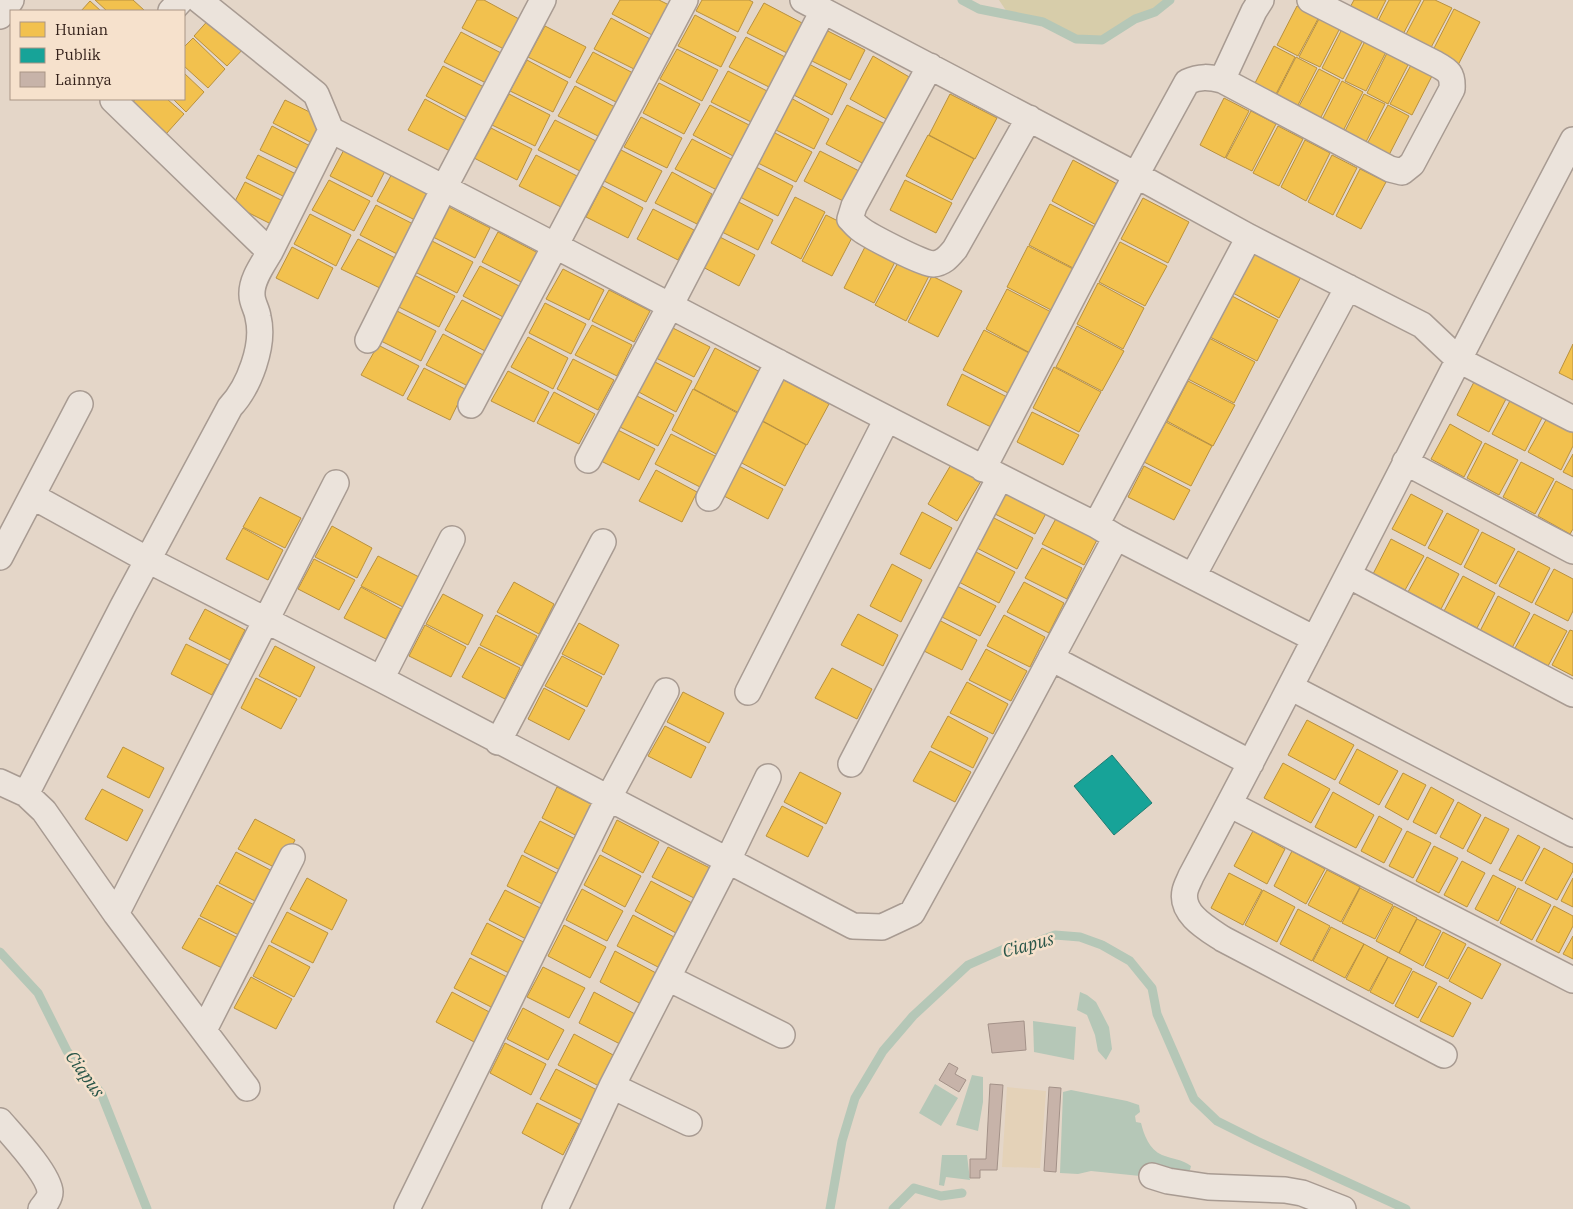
<svg xmlns="http://www.w3.org/2000/svg" width="1573" height="1209" font-family="'IBM Plex Serif',serif">
<style>
.farmland{fill:#e4d2b8}
.green{fill:#d7cdaa}
.water{fill:#b5c7b7}
.homes{fill:#f2c14e;stroke:#b9913f}
.public{fill:#17a398;stroke:#207c72}
.lines{fill:none;stroke-linecap:round;stroke-linejoin:round}
.stream{stroke:#b5c7b7;stroke-width:9}
.building{fill:#c7b3a9;stroke:#a39188}
.minor-casing{stroke:#a89b92;stroke-width:28}
.minor{stroke:#ebe3db;stroke-width:25}
.labels{text-anchor:middle;stroke-width:5;stroke-linejoin:round;paint-order:stroke}
.water-label{font-size:18px;font-style:italic;fill:#2a5649;stroke:#f6e1cc}
</style>
<rect width="100%" height="100%" fill="#e4d6c8"/>
<path class="farmland" d="M1007,1087l39,4 -6,77 -38,-1z"/>
<path class="green" d="M999,0h169l-13,11 -21,7 -17,9 -15,11 -26,-1 -33,-17 -36,-8z"/>
<path class="water" d="M1080,992l7,3 9,7 13,25 3,22 -6,11 -8,-9 -3,-16 -8,-20 -10,-5z
M1033,1021l43,6 -2,33 -40,-8z
M972,1075l11,2v25l-5,29 -22,-6z
M935,1084l23,14 -17,28 -22,-13z
M1071,1090l56,11 12,4 1,7 -5,4 1,6 5,1c3,12 8,26 21,32 10,4 20,4 29,11l-1,4 -6,3 -34,4 -59,-6 -13,3 -18,-1 3,-81z
M942,1155h25l3,25 -24,-3 -2,9 -5,-1z"/>
<path class="homes" d="M95,0h38l11,10 -1,1h-36z
M477,0h7l35,19 -15,30 -42,-21z
M620,0h39l10,5 -15,31 -42,-22z
M702,0h47l4,2 -15,30 -42,-21z
M1354,0h32l-13,26 -26,-13z
M1389,0h32l-21,40 -25,-13z
M1424,0h11l17,8 -25,47 -25,-13z
M90,1l11,10h-20z
M764,3l40,21 -15,30 -42,-21z
M1297,6l22,11 -21,39 -21,-11z
M1454,9l26,13 -24,47 -26,-13z
M695,15l41,22 -15,30 -43,-21z
M212,16l33,31 -18,19 -33,-30z
M1320,17l20,11 -20,39 -21,-10z
M611,18l41,22 -16,30 -42,-21z
M545,26l41,21 -16,31 -42,-21z
M824,29l41,21 -15,30 -42,-21z
M1342,29l21,11 -20,39 -21,-11z
M461,32l40,21 -15,30 -42,-21z
M746,37l41,21 -16,30 -42,-21z
M193,38l32,31 -17,19 -24,-22v-19z
M1365,41l21,11 -20,39 -21,-10z
M1274,46l21,11 -20,39 -21,-11z
M677,49l41,21 -16,31 -42,-22z
M593,52l40,21 -15,30 -42,-21z
M1387,53l21,12 -20,39 -21,-11z
M873,56l38,22 -23,42 -38,-21z
M1296,57l21,11 -20,39 -21,-11z
M527,60l41,22 -15,30 -43,-21z
M807,63l40,21 -15,31 -42,-22z
M1411,65l21,11 -20,39 -22,-11z
M443,66l41,21 -16,31 -42,-22z
M1319,69l21,11 -20,39 -22,-11z
M728,71l41,21 -16,31 -42,-21z
M184,73l20,19 -18,20 -13,-13h11z
M1342,81l21,11 -20,39 -21,-11z
M659,83l41,21 -16,30 -41,-21z
M575,86l40,21 -15,30 -42,-21z
M509,94l41,21 -15,31 -43,-21z
M950,94l47,24 -22,41 -46,-24z
M1364,94l21,10 -20,40 -21,-11z
M789,97l40,22 -15,30 -42,-21z
M1224,98l25,13 -24,47 -25,-13z
M136,99h31l17,15 -18,20 -34,-32z
M425,99l41,22 -16,30 -42,-21z
M285,100l41,20 -12,24 -41,-21z
M710,105l41,21 -16,31 -42,-22z
M847,105l40,20 -21,40 -40,-21z
M1388,105l21,11 -20,39 -22,-11z
M1251,111l25,13 -24,47 -26,-13z
M641,117l41,21 -15,30 -43,-21z
M555,120l41,21 -16,30 -42,-21z
M272,126l40,21 -11,23 -41,-20z
M1278,126l25,13 -24,47 -26,-13z
M491,128l41,21 -15,31 -43,-22z
M771,131l41,21 -16,30 -42,-21z
M928,135l46,24 -22,41 -46,-24z
M692,139l41,21 -16,30 -42,-21z
M1305,140l25,13 -24,48 -25,-14z
M346,146l41,21 -15,30 -42,-21z
M621,150l41,21 -16,31 -42,-21z
M820,151l41,21 -16,30 -41,-21z
M258,155l40,20 -11,23 -41,-20z
M536,155l41,21 -16,31 -42,-21z
M1332,155l25,13 -24,47 -25,-13z
M1073,160l46,25 -21,41 -46,-25z
M752,165l41,21 -15,30 -42,-21z
M1360,169l26,13 -25,47 -25,-13z
M394,170l41,21 -16,31 -42,-21z
M672,172l40,22 -15,30 -42,-21z
M329,180l41,21 -16,30 -42,-21z
M905,180l47,23 -16,30 -46,-23z
M245,182l40,20 -12,23 -40,-20z
M602,186l41,22 -15,30 -42,-21z
M795,197l30,15 -24,47 -30,-16z
M1143,198l46,24 -21,41 -47,-24z
M733,199l40,21 -15,30 -42,-21z
M1050,204l47,24 -22,41 -46,-24z
M376,205l41,21 -16,30 -41,-21z
M449,207l41,21 -15,30 -42,-21z
M653,209l41,21 -16,30 -41,-21z
M310,214l41,21 -15,31 -42,-22z
M826,215l30,15 -24,46 -30,-15z
M498,232l40,21 -15,30 -41,-21z
M714,234l41,21 -16,31 -42,-22z
M358,239l41,21 -15,30 -43,-21z
M432,241l41,21 -16,31 -42,-21z
M868,241l30,15 -24,47 -30,-15z
M1120,242l47,24 -22,40 -46,-24z
M1028,246l47,24 -22,41 -46,-24z
M292,247l41,21 -15,31 -42,-21z
M1254,252l47,25 -22,41 -46,-25z
M900,259l30,15 -24,47 -31,-16z
M480,266l41,21 -16,31 -42,-22z
M563,269l41,21 -15,30 -43,-21z
M414,275l41,21 -16,31 -42,-21z
M932,276l30,15 -24,46 -30,-15z
M1098,283l46,25 -21,41 -46,-25z
M1007,289l46,24 -21,41 -46,-25z
M609,290l41,21 -16,31 -42,-21z
M1232,296l46,24 -21,41 -47,-24z
M462,300l41,21 -16,31 -42,-22z
M545,303l41,21 -15,30 -42,-21z
M395,310l41,21 -15,30 -42,-21z
M592,325l40,20 -15,31 -42,-21z
M669,326l41,21 -16,30 -42,-21z
M1077,326l47,25 -22,40 -46,-24z
M984,330l47,24 -21,40 -47,-24z
M443,334l40,21 -15,31 -42,-21z
M528,337l40,21 -15,31 -42,-22z
M1209,338l46,24 -21,41 -46,-24z
M1573,344v36l-14,-7z
M378,345l41,21 -16,30 -42,-21z
M715,348l47,25 -21,41 -47,-25z
M573,359l41,21 -16,30 -41,-21z
M651,360l41,21 -16,31 -41,-22z
M1054,367l47,25 -22,40 -46,-24z
M424,368l41,21 -15,31 -43,-21z
M508,371l41,21 -15,30 -43,-21z
M962,374l47,24 -16,30 -46,-23z
M782,379l47,25 -22,41 -46,-25z
M1475,380l32,17 -18,35 -32,-17z
M1188,381l47,24 -22,41 -46,-25z
M693,389l46,25 -21,41 -46,-25z
M554,392l41,22 -16,30 -42,-21z
M633,394l41,21 -16,31 -42,-21z
M1511,399l32,17 -18,35 -33,-17z
M1032,412l47,23 -16,30 -46,-23z
M1547,418l26,14v14l-12,24 -33,-18z
M760,420l46,25 -21,41 -47,-25z
M1166,422l46,24 -21,40 -47,-24z
M1450,424l32,18 -18,35 -33,-18z
M614,428l41,21 -16,31 -42,-21z
M671,434l46,23 -15,31 -47,-24z
M1485,443l33,17 -19,35 -32,-17z
M1573,454v23l-10,-5z
M1521,462l33,17 -19,35 -32,-17z
M952,463l29,18 -24,40 -29,-17z
M737,465l46,24 -15,30 -46,-24z
M1144,466l46,24 -16,30 -46,-23z
M656,470l41,22 -15,30 -43,-21z
M1556,481l17,9v39l-3,5 -32,-18z
M1010,483l41,21 -16,30 -42,-21z
M1411,494l32,17 -18,35 -33,-17z
M260,497l41,21 -16,30 -42,-21z
M922,512l30,16 -22,41 -30,-15z
M1059,513l41,21 -16,31 -42,-21z
M1447,513l32,17 -18,35 -33,-17z
M992,517l41,21 -16,31 -42,-22z
M332,526l40,22 -15,30 -42,-21z
M243,528l40,22 -15,30 -42,-21z
M1482,532l33,17 -19,35 -32,-17z
M1391,539l33,17 -19,34 -32,-16z
M1042,548l40,20 -15,31 -42,-21z
M974,551l41,21 -16,31 -42,-22z
M1518,551l32,17 -18,35 -33,-17z
M378,556l41,21 -16,30 -42,-21z
M1427,557l32,17 -18,35 -33,-17z
M314,559l41,21 -16,30 -41,-21z
M892,564l30,16 -21,42 -31,-16z
M1554,569l19,10v32l-5,10 -33,-17z
M1463,576l32,17 -18,35 -33,-17z
M514,582l40,22 -15,30 -42,-22z
M1024,582l40,21 -15,30 -42,-21z
M955,585l41,21 -16,30 -42,-21z
M361,587l40,22 -15,30 -42,-21z
M443,594l40,21 -15,30 -42,-21z
M1498,596l32,17 -18,35 -32,-17z
M205,609l40,21 -15,30 -41,-21z
M858,614l40,21 -15,31 -42,-21z
M1534,614l33,17 -19,35 -33,-18z
M496,615l41,21 -15,30 -42,-21z
M1004,615l41,22 -15,30 -43,-21z
M937,619l40,21 -15,30 -42,-21z
M579,623l40,22 -15,30 -42,-21z
M425,625l41,22 -15,30 -42,-21z
M1570,630l3,1v45l-21,-11z
M186,644l42,21 -16,30 -41,-21z
M275,646l40,21 -15,30 -41,-21z
M479,647l41,21 -15,31 -43,-22z
M986,649l41,22 -16,30 -42,-21z
M562,656l40,21 -15,30 -42,-21z
M832,668l40,21 -15,30 -42,-21z
M256,678l41,21 -16,30 -40,-21z
M967,682l41,22 -15,30 -43,-21z
M544,688l41,22 -16,30 -41,-21z
M683,692l41,21 -15,30 -42,-21z
M948,716l40,22 -15,30 -42,-21z
M1307,720l47,25 -19,35 -47,-25z
M665,726l41,21 -15,31 -43,-22z
M123,747l41,21 -15,30 -42,-21z
M1357,749l41,22 -19,34 -40,-22z
M930,751l41,21 -16,30 -42,-21z
M1283,763l47,26 -19,34 -47,-25z
M800,772l41,21 -15,31 -42,-22z
M1403,773l23,12 -18,35 -23,-13z
M557,787l42,21 -16,31 -41,-21z
M1431,787l23,13 -18,34 -23,-12z
M102,789l41,21 -16,31 -42,-22z
M1333,792l41,23 -18,33 -41,-21z
M1458,802l23,13 -18,34 -23,-12z
M782,806l41,21 -15,30 -42,-21z
M1379,816l23,13 -18,34 -23,-12z
M1485,817l24,12 -18,35 -24,-13z
M255,819l40,21 -15,30 -42,-21z
M617,820l42,22 -16,31 -41,-22z
M540,821l41,21 -15,31 -42,-21z
M1253,831l32,18 -18,35 -33,-18z
M1407,831l24,12 -18,35 -24,-12z
M1518,835l22,12 -18,34 -23,-11z
M1434,846l24,12 -19,35 -23,-12z
M668,847l42,21 -16,30 -42,-21z
M1544,848l29,16v7l-16,29 -32,-17z
M1292,851l33,18 -19,35 -32,-18z
M236,852l40,21 -15,31 -42,-21z
M522,855l42,22 -16,30 -41,-21z
M600,855l41,21 -16,31 -41,-22z
M1462,861l23,12 -18,34 -23,-12z
M1327,870l33,17 -19,35 -33,-17z
M1229,873l33,17 -19,35 -32,-17z
M1493,875l23,12 -18,34 -23,-12z
M307,878l40,22 -15,30 -42,-21z
M1573,878v29l-12,-6z
M651,881l41,22 -16,30 -41,-22z
M217,885l41,22 -15,30 -43,-21z
M1360,888l33,17 -18,34 -33,-16z
M1518,888l33,17 -19,35 -32,-17z
M582,889l41,22 -16,30 -41,-21z
M505,890l41,21 -16,30 -41,-21z
M1263,890l32,17 -18,35 -32,-17z
M1394,906l23,12 -18,35 -23,-12z
M1554,906l19,10v10l-14,27 -23,-12z
M1298,909l32,17 -18,35 -32,-17z
M287,912l41,21 -15,30 -42,-21z
M633,915l41,22 -16,30 -41,-21z
M199,918l41,21 -16,30 -42,-21z
M1417,919l24,12 -18,35 -24,-13z
M487,923l42,22 -16,30 -42,-21z
M564,925l42,22 -16,31 -42,-22z
M1331,927l33,17 -19,34 -32,-17z
M1443,932l23,12 -18,35 -23,-12z
M1573,936v23l-10,-5z
M1364,944l24,13 -19,34 -23,-12z
M269,945l41,22 -16,30 -41,-21z
M1468,947l33,17 -19,35 -33,-18z
M615,951l41,22 -15,31 -41,-22z
M1388,957l24,12 -19,35 -23,-12z
M470,958l41,21 -16,30 -41,-21z
M543,967l42,21 -16,30 -42,-21z
M1413,971l24,12 -19,35 -23,-12z
M251,977l41,22 -16,30 -42,-21z
M1439,986l32,17 -18,34 -33,-16z
M452,992l41,22 -15,30 -42,-22z
M594,992l41,22 -15,30 -41,-21z
M523,1008l41,22 -16,30 -41,-21z
M574,1034l41,22 -16,30 -41,-21z
M505,1043l41,21 -15,31 -41,-22z
M556,1069l41,21 -15,30 -42,-21z
M537,1103l42,21 -16,31 -41,-22z"/>
<path class="public" d="M1112,755l40,48 -38,32 -40,-49z"/>
<g class="lines">
<path class="stream" d="M962,0l17,9 64,13 33,17 26,1 33,-21 20,-7 15,-12
M0,952l38,41 29,58 34,42 46,116
M830,1209l12,-68 13,-43 28,-47 30,-35 55,-51 36,-16 29,-6 22,-8 25,2 22,8 28,16 22,27 5,26 37,85 23,22 40,20 149,68
M893,1209l21,-21 27,8 21,-3"/>
</g>
<path class="building" d="M1024,1021l2,29 -34,3 -4,-29z
M949,1063l9,5 -3,6 11,6 -7,12 -20,-12z
M990,1084l13,1 -6,85h-17v8h-10v-19h16z
M1049,1087l12,1 -5,84 -12,-1z"/>
<g class="lines">
<g class="minor-casing">
<path id="minor" d="M199,0l117,94 15,36c256,130 508,267 765,395l20,12 199,102
M803,0l333,175 113,62 173,88 37,35 114,59
M171,11l10,-11
M0,16l11,-16
M930,66l-76,140 -4,13c3,3 6,7 9,9 8,7 66,37 74,36 11,-1 16,-8 22,-15l74,-131
M1222,80l32,-69 7,-11
M113,99v1l157,152
M368,340l76,-152 99,-188
M471,405l214,-405
M588,460l82,-154 153,-295
M1405,462l168,89
M983,469l153,-294 51,-93c13,-6 22,-5 35,-2l168,89 12,3 10,-8 40,-75c1,-15 -3,-18 -16,-25l-126,-64
M32,496l116,64 233,119 472,247 29,1 30,-14 105,-191 99,-185
M709,498l69,-136
M1096,525l153,-288
M0,557l80,-153
M1348,575l225,119
M1193,576l155,-289
M1051,658l200,105
M381,679l71,-140
M1290,687l283,147
M748,692l139,-273
M498,742l105,-200
M851,764l149,-287
M0,782l26,12 18,17 72,103 131,174
M26,794l97,-188 107,-199c19,-20 35,-62 28,-90 -1,-8 -6,-14 -6,-22 -1,-15 11,-31 18,-43l61,-122
M1229,804l344,176
M116,914l220,-431
M668,978l114,57
M204,1030l88,-173
M1444,1055l-221,-116c-15,-10 -43,-25 -38,-48 1,-5 4,-10 6,-15 130,-244 253,-492 382,-736
M612,1086l77,37
M0,1121c12,14 49,53 50,71 0,6 -5,12 -9,17
M1152,1176l16,5 40,6 77,3 17,3 41,16
M407,1209l201,-410 58,-108
M555,1209l57,-123 116,-226 40,-83"/>
</g>
<use href="#minor" class="minor"/>
</g>
<g class="labels">
<g class="water-label">
<text transform="translate(1028 945) rotate(-15)" y="6">Ciapus</text>
<text transform="translate(85 1074) rotate(54)" y="6">Ciapus</text>
</g>
</g>
<rect x="10" y="10" width="175" height="90" fill="#f6e1cc" stroke="#a99585"/>
<rect x="20" y="22" width="25" height="15" fill="#f2c14e" stroke="#a99585"/>
<text x="55" y="35" font-size="15" fill="#35221b">Hunian</text>
<rect x="20" y="48" width="25" height="15" fill="#17a398" stroke="#a99585"/>
<text x="55" y="60" font-size="15" fill="#35221b">Publik</text>
<rect x="20" y="72" width="25" height="15" fill="#c7b3a9" stroke="#a99585"/>
<text x="55" y="85" font-size="15" fill="#35221b">Lainnya</text>
</svg>
